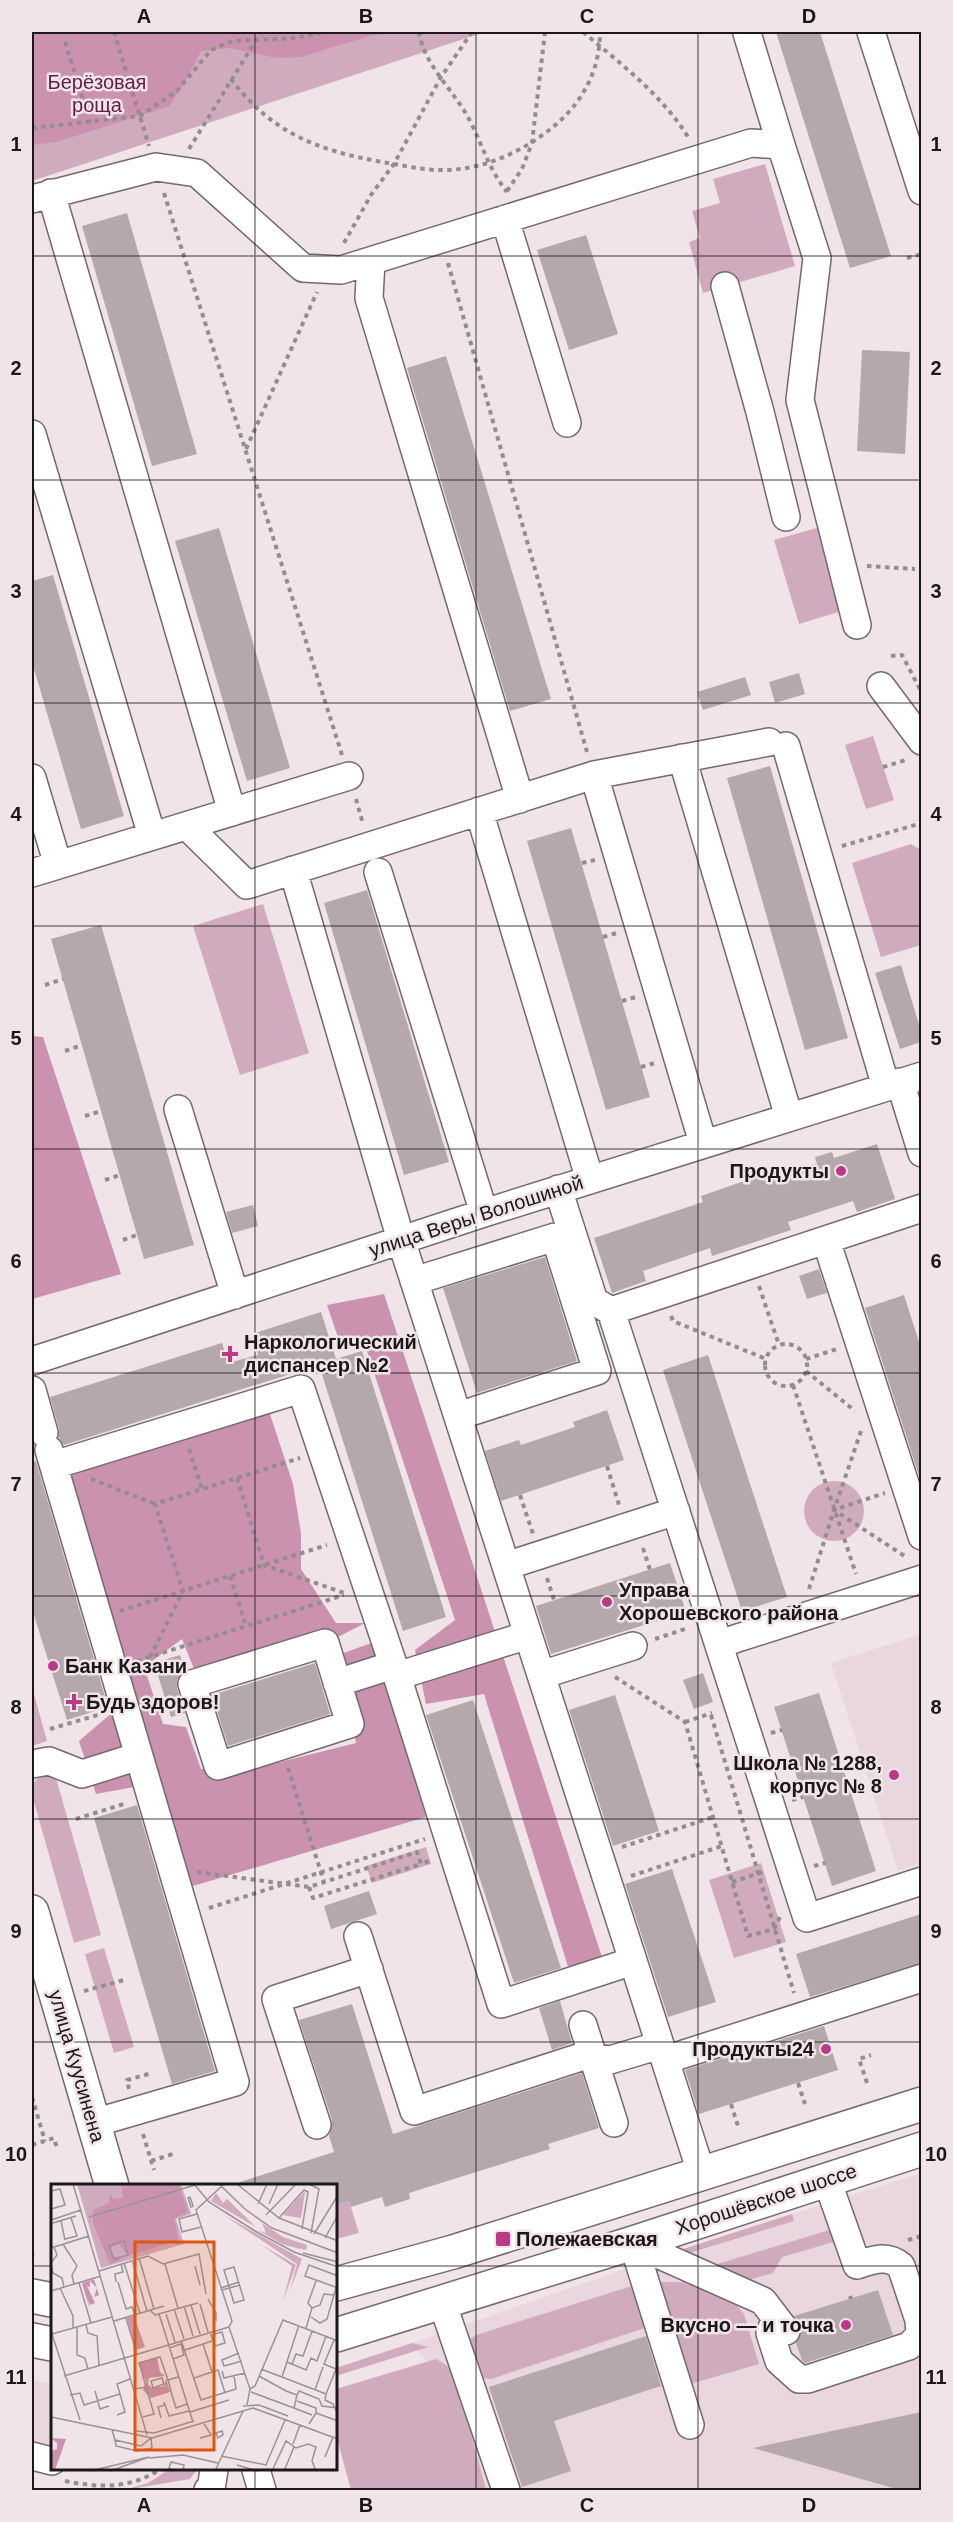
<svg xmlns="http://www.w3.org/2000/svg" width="953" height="2522" font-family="Helvetica,sans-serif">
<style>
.built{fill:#ead6df}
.green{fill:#d0abbd}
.forest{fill:#ca92ae}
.building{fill:#b4a8ad}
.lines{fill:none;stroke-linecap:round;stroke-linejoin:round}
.minor-casing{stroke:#73696e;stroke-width:30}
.major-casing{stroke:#73696e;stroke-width:36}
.path{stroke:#958c8f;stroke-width:4;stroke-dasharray:4.5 4.5;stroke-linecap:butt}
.minor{stroke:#fff;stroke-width:27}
.major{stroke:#fff;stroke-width:33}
.grid{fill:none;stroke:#1c1719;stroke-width:1.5;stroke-opacity:0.55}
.poi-dot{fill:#ba3a86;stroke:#f0e4e9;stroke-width:2}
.labels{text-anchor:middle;stroke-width:5;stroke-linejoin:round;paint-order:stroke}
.park-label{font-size:20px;fill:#611e45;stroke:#f0e4e9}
.poi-label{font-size:20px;font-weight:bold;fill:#1c1719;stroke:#f0e4e9;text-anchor:start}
.street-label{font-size:20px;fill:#1c1719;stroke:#f0e4e9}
.inset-road{fill:none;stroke:#9b9296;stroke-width:1.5}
.view{fill:#de560d;fill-opacity:0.15;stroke:#de560d;stroke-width:3}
.inset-edge{fill:none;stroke:#1c1719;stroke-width:3}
.neatline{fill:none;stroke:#1c1719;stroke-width:2}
.grid-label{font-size:20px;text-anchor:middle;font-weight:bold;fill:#1c1719}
</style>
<rect width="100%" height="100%" fill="#f0e4e9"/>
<path class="built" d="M921,1634v229l-23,8 -67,-208z
M921,2173v317h-446l-25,-95 -38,-52 265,-92z
M32,2380l20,4v60l-20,-4z"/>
<path class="green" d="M32,32h453l-453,149z
M765,164l30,102 -92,27 -14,-51 11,-4 -8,-27 28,-8 -7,-24z
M820,527l25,83 -46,14 -25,-84z
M873,736l21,64 -28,9 -21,-64z
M911,844l10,6v95l-40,12 -29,-94z
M263,904l46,149 -69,22 -47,-149z
M804 1511a30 30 0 1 1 60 0a30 30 0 1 1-60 0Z
M32,1687l15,54 -15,5z
M54,1771l47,164 -27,8 -42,-148c0,-16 7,-20 22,-24z
M426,1847l5,17 -59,19 -6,-17z
M761,1863l25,79 -52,16 -25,-78z
M104,1948l30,99 -20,6 -29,-99z
M349,2201l10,32 -23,6v-34z
M792,2214l2,7 -118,36 1,-6z
M836,2228l4,12 -58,17 -9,16 -31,9 -38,-14z
M650,2282h33l50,19 11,13 15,50 -76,22z
M638,2284l13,42 -160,53 -13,-1 -10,-38 8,-5z
M412,2343l16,4 -92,29v-8z
M436,2359l18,11 32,120h-135l-15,-55v-46z
M168,2470l28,1 -6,8 -66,11 24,-7z"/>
<path class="forest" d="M32,32h363l-25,4 -69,21 -25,1 -47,-10 -28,3 -18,35 -14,20 -112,36 -25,3z
M32,1036l11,1 78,237 -89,25z
M384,1294l218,663 -33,13 -85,-276 -58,10 -11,-54 40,-30 -90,-275 -23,4 -15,-44z
M263,1393l30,91 8,49v36l35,54h29l-25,13 -43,4 -103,29 -12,-30 -38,28 19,57 23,3 15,42 59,-2 96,-24 -15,-89 33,-12 52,175 -233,69 -26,-7 -33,-92 -38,7 -17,-53 56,-48 -92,-229z"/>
<path class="building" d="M776,32h44l71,224 -41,12z
M127,213l70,241 -45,12 -70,-240z
M586,235l32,99 -49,16 -32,-100z
M862,350l48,2 -5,102 -48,-3z
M446,356l105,343 -41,12 -103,-343z
M219,528l71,240 -43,13 -72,-240z
M53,575l71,241 -43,13 -49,-167v-81z
M799,673l6,21 -30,9 -6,-21z
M745,677l6,18 -48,15 -6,-18z
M770,766l78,272 -43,12 -78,-272z
M571,828l79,269 -44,13 -79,-269z
M367,890l82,272 -45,13 -80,-272z
M101,925l93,320 -50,14 -93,-320z
M901,965l20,66v11l-21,7 -25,-76z
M877,1144l18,55 -38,13 -4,-11 -65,21 3,8 -79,26 -2,-8 -67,23 3,10 -34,12 -18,-55 109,-36 -2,-6 46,-16 16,-5 2,6 52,-17 -2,-7 17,-5 2,6z
M253,1205l5,21 -26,7 -6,-21z
M545,1257l32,104 -100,32 -34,-105z
M819,1269l8,24 -20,6 -8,-23z
M904,1295l17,53v134l-56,-174z
M321,1312l15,47 26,-8 84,266 -43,14 -84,-266 -255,80 -5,-7v-9l-9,-32 172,-54 6,20 30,-8 -6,-21z
M708,1355l79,242 -45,14 -79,-241z
M607,1410l17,50 -123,41 -16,-50 34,-11 2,5 54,-18 -2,-5z
M36,1461l72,246 -41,13 -35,-111v-147z
M670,1563l16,49 -135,42 -15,-48z
M180,1655l5,16 -8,9v8l8,25 -14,4 -17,-54z
M315,1663l15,51 -102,32 -16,-51z
M703,1673l10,29 -19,7 -11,-29z
M819,1693l57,178 -44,15 -58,-179z
M615,1695l44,136 -46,15 -44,-136z
M473,1700l88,268 -47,15 -88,-268z
M137,1805l78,266 -43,13 -78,-266z
M672,1869l44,133 -48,15 -43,-133z
M369,1891l8,23 -46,15 -7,-23z
M921,1914v49l-111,34 -14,-43z
M560,2001l12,42 -20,7 -13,-42z
M352,2004l41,130 189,-61 17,55 -51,16 2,5 -141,44 1,6 -25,8 -3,-10 -31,10 -2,-6 -13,4v-19h-95l-1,-4 94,-30 -5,-16 3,-16 -33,-100z
M824,2026l14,44 -139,44 -14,-44z
M878,2290l15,45 -88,28 -3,-3 -6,-17 5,-15 -7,-12z
M646,2336l15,50 -107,35 17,50 -49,16 -33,-100z
M921,2412v78h-21l-147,-42z"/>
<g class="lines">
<g class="minor-casing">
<path id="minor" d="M871,32l51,159
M747,33l34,112
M51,193l181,619
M32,199l124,-32 41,6 106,95 38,2 410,-127 30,2 36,113 -17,142 57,225
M505,219l62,204
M371,261l-2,37 151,501
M725,286l35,126 26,105
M32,434l120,402
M881,686l41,55
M786,746l100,341
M682,758l107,359
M594,775l109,368
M32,778l26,87
M479,811l111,369
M187,826l60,59 347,-110 175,-33
M293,870l108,370 301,935
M378,872l106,341
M32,873l317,-97
M900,1082l22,71
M178,1109l57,186
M558,1189l36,112 17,10 196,607 115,-37
M826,1240l96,296
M414,1281l141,-44 42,134 -139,45
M611,1311l311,-103
M32,1361l452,-148 438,-137
M32,1390l12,43
M49,1450l90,306
M54,1465l247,-76 96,287
M506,1566l170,-55
M528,1635l-131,41 104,328 132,-43
M325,1643l25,81 -132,42 -26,-82z
M719,1644l203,-65
M541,1675l92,-29
M337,1683l56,-18
M32,1764l17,-3 33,13 57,-18 96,326 -141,41
M358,1936l56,175 170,-55 26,4 50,-15
M583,2025l31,98
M665,2060l257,-82
M317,2125l-41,-126 93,-30
M633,2243l130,58 23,30
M633,2243l57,182
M442,2302l64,188
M775,2320l-5,13 9,28 20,18h9l101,-33 11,-11 -1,-15 -18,-54c-14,-12 -28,-6 -44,-1l-30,-85
M32,2456l20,5
M256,2470l6,20
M208,2490l3,-1 3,-19"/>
</g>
<g class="major-casing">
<path id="major" d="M32,1912l80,274
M336,2284l117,-32 469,-148
M32,2296l20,4
M336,2335l297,-92 289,-94
M32,2340l20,4"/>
</g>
<path class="path" d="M114,32l35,114
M419,32c5,34 37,60 52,91 13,26 18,46 36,69
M583,32c37,31 79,63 105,105
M65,42l25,80
M231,79c41,54 85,71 151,83 20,3 43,9 64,8 43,-1 87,-23 118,-53 23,-23 36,-52 36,-85
M32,128l108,-12 37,-25 34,-41 21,-9 63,-3 31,-6
M189,149l72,-117
M507,191l15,-22 10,-26 13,-111
M164,193l178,562
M344,243l27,-48 23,-31 47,-87 31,-45
M907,258l15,-4
M448,263l139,489
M246,449l71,-157
M867,566l48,3
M891,656l11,-1 20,38
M883,767l23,-7
M356,799l7,25
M842,846l80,-23
M582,863l13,-3
M603,937l14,-4
M45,985l18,-6
M622,1001l14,-4
M65,1051l17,-6
M641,1067l14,-4
M85,1116l16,-5
M105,1180l15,-5
M123,1240l14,-5
M759,1286l20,59
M671,1316l2,5 93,38
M765 1365a21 21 0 1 1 42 0a21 21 0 1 1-42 0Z
M806,1359l31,-10
M806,1371l49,40
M793,1385l63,189
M861,1431l-27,79 51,-17
M189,1449l13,40
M607,1466l12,39
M237,1478l27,87 80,28
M91,1479l64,25
M520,1495l13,39
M643,1548l7,22
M230,1576l16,50
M547,1578l7,22
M809,1589l25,-79 72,47
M120,1611l207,-66
M655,1639l33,-11
M150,1657l33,-66 -28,-87 145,-46
M137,1661l207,-66
M615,1677l70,45 63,214 26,-7 7,-14
M711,1715l83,278
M685,1722l27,-9
M50,1729l51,-15
M771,1733l11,-3
M288,1768l36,114
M792,1800l11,-3
M76,1819l51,-16
M622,1847l91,-30
M814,1866l11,-3
M197,1872l112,15 108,-35 4,12 8,-3
M631,1876l91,-30
M732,1882l34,-11
M309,1887l4,11 108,-34
M209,1908l216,-69
M84,1991l40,-11
M798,2083l7,21
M867,2083l-8,-24 12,-4
M129,2089l-2,-9 25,-7
M32,2097l13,44
M731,2104l7,22
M143,2134l11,36
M32,2145l22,-7 3,10
M151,2161l25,-8
M908,2240l14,-4
M32,2254l2,-1
M850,2296l1,3
M65,2481c34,7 64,8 94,-11"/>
<use href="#minor" class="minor"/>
<use href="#major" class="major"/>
</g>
<path class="grid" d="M255,32v2154M476,32v2458M698,32v2458M32,256h890M32,480h890M32,703h890M32,926h890M32,1149h890M32,1373h890M32,1596h890M32,1819h890M32,2042h890M32,2266h20M336,2266h586M255,2470v20"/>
<g class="poi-dot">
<circle cx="841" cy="1171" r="6"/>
<path d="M227 1345h6v6h6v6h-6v6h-6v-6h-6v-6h6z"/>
<circle cx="607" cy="1602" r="6"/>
<circle cx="53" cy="1666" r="6"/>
<path d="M71 1693h6v6h6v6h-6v6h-6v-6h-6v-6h6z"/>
<circle cx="894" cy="1775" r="6"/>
<circle cx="826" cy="2049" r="6"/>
<rect x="495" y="2231" width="16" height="16" rx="3"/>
<circle cx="846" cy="2325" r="6"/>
</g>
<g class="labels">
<g class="park-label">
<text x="97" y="89">Берёзовая<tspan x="97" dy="23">роща</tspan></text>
</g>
<g class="poi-label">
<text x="829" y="1178" text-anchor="end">Продукты</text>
<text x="244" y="1349">Наркологический<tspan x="244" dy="23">диспансер №2</tspan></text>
<text x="619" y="1597">Управа<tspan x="619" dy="23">Хорошевского района</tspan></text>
<text x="65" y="1673">Банк Казани</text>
<text x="86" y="1709">Будь здоров!</text>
<text x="882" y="1770" text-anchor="end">Школа № 1288,<tspan x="882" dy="23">корпус № 8</tspan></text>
<text x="814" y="2056" text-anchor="end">Продукты24</text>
<text x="516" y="2246">Полежаевская</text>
<text x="834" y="2332" text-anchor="end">Вкусно — и точка</text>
</g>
<g class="street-label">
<text transform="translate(476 1216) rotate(-18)" y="7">улица Веры Волошиной</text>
<text transform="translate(77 2066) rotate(74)" y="7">улица Куусинена</text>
<text transform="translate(766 2199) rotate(-18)" y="7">Хорошёвское шоссе</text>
</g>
</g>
<g transform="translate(51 2184)">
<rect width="286" height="286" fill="#f0e4e9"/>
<path d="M26,0h104l10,30 -15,5 8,25 -83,24zM254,8l-4,26 -18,-3 21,-23zM165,9l7,10 4,-4 29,28 -45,-26zM171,30l80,45 -12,32 7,-27zM211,39l21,14 24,8 -1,5 -10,-2 10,3 -24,-7 -24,-14 8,3zM209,60l36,21 -13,36 9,-35z" fill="#d0abbd"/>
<path d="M70,0h58l9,28 -14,7 5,21 -51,16 -9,-12 -8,3 2,10 7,-1 1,4 -11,4 -17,-41v-13l16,-7 1,-9 3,5 10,-1zM43,95l5,16 -5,2 3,-9 -7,-7v6l-3,-1 8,17 -5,2 -3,-7 6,22 -11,-37zM83,132l11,31 -9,3 -9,-32zM106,173l3,15 5,4 -16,2 -1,6 4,4 12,-2 2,-8 4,14 -19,6 -8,-8 3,-8 -8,-19zM0,254l15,1 -11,31h-4v-19l6,-2v-6z" fill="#ca92ae"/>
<path class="inset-road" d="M22,0l74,251M143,0l15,18 46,29 39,21 44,15M168,0l27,26 26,18 66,25M173,0l-28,26 36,111 -3,6M186,0l42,34 59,23M258,0l10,5 -8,44M0,7l9,-2 5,16 -14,4M139,13l3,9 -2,1 -3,-9zM207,20l9,-20M218,20l9,-20M146,30l-18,5 3,13 19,-5M215,31l30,-31M38,33l106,-32M228,34l25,-28 4,2 -6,37M0,36l30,-10M10,37l4,19M2,39l23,-7M263,50l24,-39M274,54l13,-23M14,55l12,-3 -6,-18M73,57l4,14 -14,4 -5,-13zM12,60l14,22 -5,9 2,9M0,64l38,-12M252,69l35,9M88,74l15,51M81,76l15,51M0,79l6,-8 -3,-8M73,79l16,50M114,80l13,44M0,82l2,7 9,5 2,9M144,82l5,19M183,83l10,33 -10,3 -10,-33zM48,87l49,-15 15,8 36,-10 7,40M287,92l-29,-11 -4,11 33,12M65,98l-1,-8 8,-2 -2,-8M67,98l8,27 6,-2 3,8M28,99l12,40M9,104l13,28v13M170,104l18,-6M171,106l18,-5M0,107l50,-15M157,115l8,14v8M149,120l8,28M140,121l9,29M133,122l9,30M261,124l8,-3 4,-11 10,1M123,125l10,30M99,126l5,5 43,-12M108,130l34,108M115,130l9,28M260,133l9,6 7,-4 9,-31M75,134l11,37M63,137l50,-15M35,141l2,8 9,3 2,30M26,143v28l8,3 3,11M178,143l21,62 -3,16M255,144l6,-20 -4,-5 8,-22M0,147l29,89M171,148l3,11 -10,3 -4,-11zM1,150l60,-17M130,156l20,60 35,-11 -2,-13M152,160l9,28M118,164l12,-4 3,11 -11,4M134,166l27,-9M188,169l-17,7 2,6 18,-5M88,178l7,25M236,178l19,8 5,-12 6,3 9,-25M88,179l21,-6 8,23M241,180l4,-10 7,2 9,-25M210,185l21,8 17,-52M171,187l2,7 21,-5M13,192l165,-49M208,192l27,15 11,4 2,-4 20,8 3,7 16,2M127,193l-10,3 4,15 4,13 11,-4M231,193l44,17 10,-25 -12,-5 10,-24M111,194l2,6 -11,4 -2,-7zM143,194l24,-8 7,23M83,205l12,-2 8,27 -11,3M199,205l5,-3 28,-66 55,21M264,206l8,-23M44,207l5,18 9,-3M200,208l43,16M275,210l-1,6 8,4 3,7M19,211l10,-2 4,12 36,-11 -3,-10 13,-5M246,211l-3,13 18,7M246,217l19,7v5M113,218l5,14 20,-5M192,222l16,-1 29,11M139,228l39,-12M66,231l8,-3 -5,-18M0,233l101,21 101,-30 85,31M110,234l-3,-11 7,-2M258,240l7,-11 22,8M61,246l3,10 26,6 10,-8M85,247l18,2 40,-12M162,250l9,-3 1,4 -5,3 -2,-5M149,254l11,-3 -8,-13M64,256l1,6 21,5 15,-3 -1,-10M242,260l7,-19M170,272l45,9 19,-45M274,273l8,-20M98,274l34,-3 35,8M186,281l21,6M39,287l59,-14 -39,14M124,287l-6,-3 2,-6 13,3 -1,6M164,287l28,-60M221,287l14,-30 10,7 12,-4 8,3 -4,14 4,10M233,287l10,-24"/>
<path class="view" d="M84,58h79v208h-79z"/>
<rect width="286" height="286" class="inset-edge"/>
</g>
<rect width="953" height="2522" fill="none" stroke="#f0e4e9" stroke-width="66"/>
<rect x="33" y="33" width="887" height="2456" class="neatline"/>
<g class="grid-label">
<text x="144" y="23">A</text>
<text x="366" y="23">B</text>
<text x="587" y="23">C</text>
<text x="809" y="23">D</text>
<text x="16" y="151">1</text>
<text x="936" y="151">1</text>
<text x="16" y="375">2</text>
<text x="936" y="375">2</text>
<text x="16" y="598">3</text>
<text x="936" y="598">3</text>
<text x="16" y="821">4</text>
<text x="936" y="821">4</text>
<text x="16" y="1045">5</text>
<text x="936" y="1045">5</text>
<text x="16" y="1268">6</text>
<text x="936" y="1268">6</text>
<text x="16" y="1491">7</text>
<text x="936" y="1491">7</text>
<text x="16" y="1714">8</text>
<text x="936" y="1714">8</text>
<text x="16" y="1938">9</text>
<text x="936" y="1938">9</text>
<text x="16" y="2161">10</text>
<text x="936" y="2161">10</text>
<text x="16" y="2384">11</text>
<text x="936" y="2384">11</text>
<text x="144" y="2512">A</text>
<text x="366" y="2512">B</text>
<text x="587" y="2512">C</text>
<text x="809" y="2512">D</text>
</g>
</svg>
